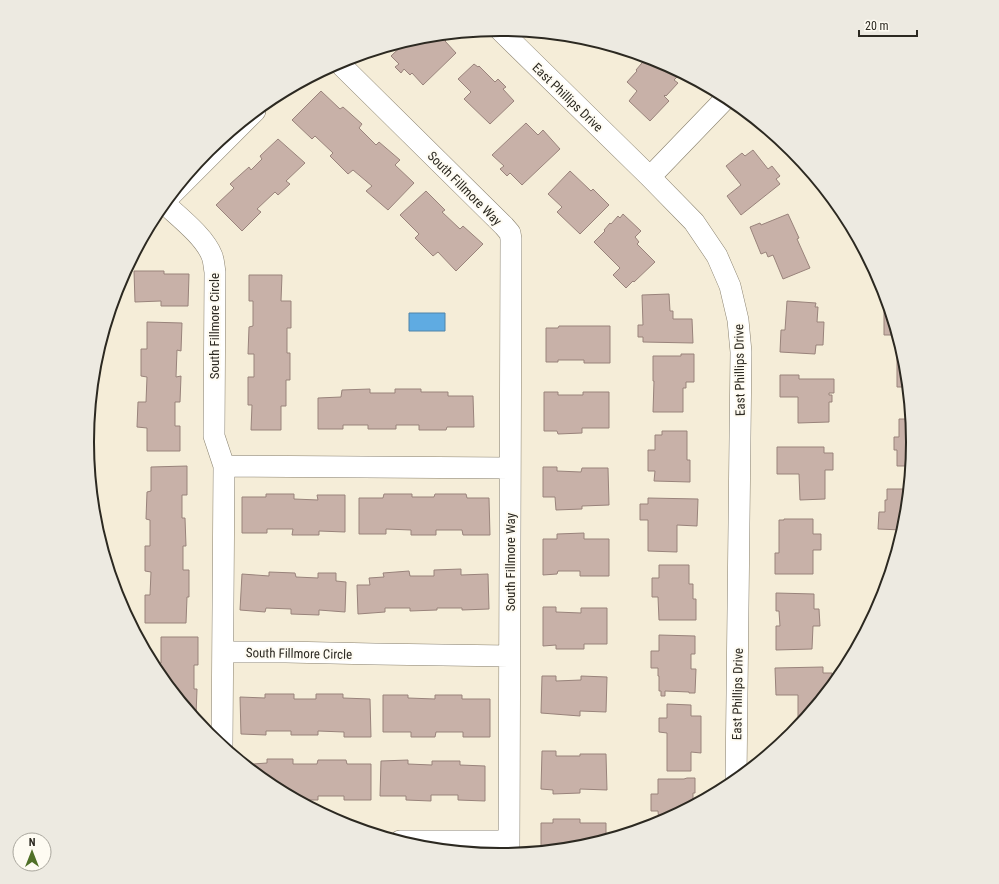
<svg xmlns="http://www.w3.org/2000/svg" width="999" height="884" font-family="'Roboto Condensed',sans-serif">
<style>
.water{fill:#5fabe2;stroke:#5084a8}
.building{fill:#c8b1a8;stroke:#99837b}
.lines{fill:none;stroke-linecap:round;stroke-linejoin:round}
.minor-casing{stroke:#877f6c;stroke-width:22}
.minor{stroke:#fff;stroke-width:21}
.labels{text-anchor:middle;stroke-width:4;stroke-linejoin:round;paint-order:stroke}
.street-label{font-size:13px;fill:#2c2921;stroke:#fefbf2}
.rim{fill:none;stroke:#2c2921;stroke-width:2}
</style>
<rect width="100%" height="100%" fill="#f5edd8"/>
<path class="water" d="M409,313h36v18h-36z"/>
<path class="building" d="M449,34l2,1 -6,6 11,12 -33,32 -11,-12 -2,2 -6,-6 -3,4 -6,-6 4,-3 -8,-8 17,-16 11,-3z
M647,57l11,4 23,12 -7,7 4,3 -12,13 -1,-1 -1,1 5,5 -19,20 -21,-20 8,-10 -10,-9 10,-11 -1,-1z
M474,64l4,3 1,-1 16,16 3,-3 8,8 -3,2 11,12 -24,23 -26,-25 7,-7 -13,-13z
M321,91l19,18 3,-2 19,17 -3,4 17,17 3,-3 21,18 -5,5 19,18 -26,27 -22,-19 6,-5 -19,-16 -5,4 -18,-18 3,-3 -18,-17 -3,3 -20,-19z
M526,123l12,12 5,-5 17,19 -38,36 -12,-12 -3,3 -7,-7 4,-3 -12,-11z
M278,139l27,24 -19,18 4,3 -12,11 -3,-3 -18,17 4,3 -19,19 -26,-26 18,-17 -4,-4 19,-17 2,3 11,-11 -2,-3z
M753,150l15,19 4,-3 8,10 -4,3 4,5 -39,31 -14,-19 14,-11 -15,-19 16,-13 3,3z
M570,171l21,20 2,-2 16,16 -29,29 -23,-22 5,-5 -14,-13z
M426,191l19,19 -3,2 18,17 3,-3 20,18 -27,27 -18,-19 -5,4 -18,-18 4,-4 -19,-19z
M623,214l18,17 -6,6 4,5 -2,2 18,18 -21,20 -1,-1 -7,7 -13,-13 7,-7 -26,-26 11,-11 -1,-1 6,-7 1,1 7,-8 2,2z
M788,214l11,24 -2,1 13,29 -27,11 -10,-24 -5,2 -2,-5 -5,2 -11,-27 10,-4 1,2z
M134,271h30v3h25l-1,32h-27v-5l-26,1z
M249,275h33l-1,26h10v27h-4v25h3v27h-4v26h-5v24h-30l1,-25h-4v-28h6v-23h-6l1,-27 4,-1v-25h-4z
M669,294l1,17h3v8h19l1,24 -50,-1v-5h-5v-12h5l-1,-30z
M884,297h1l12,38h-13z
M787,301l29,2 -1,4h3l-1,15h7l-1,23h-7l-1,9 -35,-2 1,-22h4z
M147,322l35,1 -1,28 -4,-1 -1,27 5,-1 -1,26h-5v24h5v25h-33v-23l-10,-1 1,-25h8l1,-25 -6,-1v-27h6z
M559,326h51v37h-26v-3h-26v2h-12v-34h12z
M681,354h13v28h-8v6h-3v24h-30l1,-31h-1v-25h28z
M897,355h6l2,7 3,33h-4v-8h-7z
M780,375h19v4h35v14h-5v2h3v7h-3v20l-31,1v-26h-18z
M370,389v4h25v-4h26v3h27v4h25l1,31h-27l-1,3h-27v-5h-23v4h-28v-4h-25v4h-25v-31l23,-1 1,-7z
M544,392h14v3h25v-3h26v36h-27v5l-24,1 -1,-3h-13z
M899,419h11l2,23 -2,29v-5h-13v-16h-3v-13h5z
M662,431h25v29h3v22l-36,-1 1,-10h-7v-21h7v-15h7z
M777,447h47v6h9v17h-8v29l-25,1 -1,-26h-22z
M187,466v29h-5v23h3l1,28h-3v24h6v27h-2l-1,26h-41v-28h5l1,-23 -6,-1v-25h5v-26l-4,-1 1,-27 4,-1v-24z
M543,467h14v4l24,1 1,-4h26l1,37 -27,1v3l-26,1 -1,-13h-12z
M887,489h21l-3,34 -3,7 -24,-1 1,-17h6v-12h2z
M266,494h28v5l24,1 -1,-5h28v37l-26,-1v4h-27l1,-6h-26v4h-25v-36h24z
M384,494h28v3h22l1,-3h31l1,4h22l1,37h-27l-1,-5h-26v5h-25v-5l-25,-1v5h-27v-36h24z
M648,498l50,1 -1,27 -20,-1v27l-29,-1v-31h-8v-16h8z
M784,519h29v15h8v16h-8v24h-38v-21h4v-33h5z
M584,533v6h25v37h-29v-5h-22l-1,3 -14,1v-36h14v-5z
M659,565h30v19h4v15h3v21h-37l-1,-23h-6v-19h7z
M461,569v6l27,-1 1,35 -27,1v-2h-25v2l-27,1v-3h-25v4l-27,2 -1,-29h13l-1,-7 15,-1 -1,-4 26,-2 1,5h24v-6z
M269,572l26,1 1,4 22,1v-5h18v8l10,1 -1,30 -26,-2v5l-28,-1v-5l-25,-1 -1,4 -25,-2 2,-36 27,2z
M776,593l38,1v15h5l1,17h-7l-1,23 -36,1v-24h4l-1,-15h-3z
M543,607h13v5l25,1v-5h26v36h-23v5h-28v-4l-13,1z
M659,635l36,1v18h-4v15h5l-1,24h-6v-1l-24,-1v5h-4v-5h-2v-15h-1v-8h-7v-17h8z
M161,637h37v28h-4v24h3l-1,27h-2v1l-38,-46v-8h5z
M823,667v6h9v12l-4,5h-5l1,5 -21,25h-5v-25h-22l-1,-27z
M542,676h14v5l25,-1v-4l26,1 -1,35 -26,-1v5l-39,-3z
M265,694h29v5h22v-5h27v4l27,1 1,38h-27v-5l-26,-1v4h-27v-4h-25v4l-25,-1 -1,-37 25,1z
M383,695h25v3l27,1v-4h27v4h28v38h-27v-5h-27l-1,5h-24v-5h-28z
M667,704l24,1v11h10v37l-10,-1v19h-24v-38l-8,-1v-14h8z
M782,733h10l-10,9z
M542,751h14v5h24v-2h26l1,36 -27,-1v4l-27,1v-4l-12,-1z
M267,759h26v5h24l1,-4h28l1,4h24v36h-27v-4h-26v4h-21l-27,-15 -17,-13v-8l14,-1z
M408,760v4l24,1v-4h28v4l25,1v35l-27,-1v-5h-27v6l-25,-1v-4h-26l1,-35z
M687,778h8v15h-2v12l-34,18 -1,-12h-7v-17h7v-15h26z
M553,819h27v4h26v16l-26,8 -39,4v-28h12z"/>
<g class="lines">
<g class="minor-casing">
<path id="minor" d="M499,29l151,148 44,45 23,34 13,30 8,34 3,32 -5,428
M338,62l166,164 6,7 1,6 -2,615
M650,177l77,-80
M166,200l89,-89
M164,203c15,14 41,34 48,53 2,5 2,11 3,16l-1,164 10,30 -2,280
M224,466l286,2
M223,652h63l89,2 134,2
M400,841h109"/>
</g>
<use href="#minor" class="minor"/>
</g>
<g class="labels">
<g class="street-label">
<text transform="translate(568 97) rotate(44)" y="5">East Phillips Drive</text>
<text transform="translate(465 188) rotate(45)" y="5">South Fillmore Way</text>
<text transform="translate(214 326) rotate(-90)" y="5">South Fillmore Circle</text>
<text transform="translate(739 370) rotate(-91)" y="5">East Phillips Drive</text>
<text transform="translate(510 562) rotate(-90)" y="5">South Fillmore Way</text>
<text transform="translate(299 653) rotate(1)" y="5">South Fillmore Circle</text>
<text transform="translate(737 694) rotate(-89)" y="5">East Phillips Drive</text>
</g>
</g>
<path d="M0 0H999V884H0ZM94 442a406 406 0 1 1 812 0a406 406 0 1 1-812 0Z" fill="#edeae1" fill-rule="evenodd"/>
<path class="rim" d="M94 442a406 406 0 1 1 812 0a406 406 0 1 1-812 0Z"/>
<g transform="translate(32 852)"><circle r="19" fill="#fefbf2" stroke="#aaa79e"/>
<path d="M0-3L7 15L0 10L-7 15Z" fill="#507027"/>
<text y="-6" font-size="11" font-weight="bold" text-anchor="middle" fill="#2c2921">N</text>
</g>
<path d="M859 30v6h58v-6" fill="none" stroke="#2c2921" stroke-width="2"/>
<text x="865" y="30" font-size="12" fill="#2c2921" stroke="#fefbf2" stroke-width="3" paint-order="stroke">20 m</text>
</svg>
